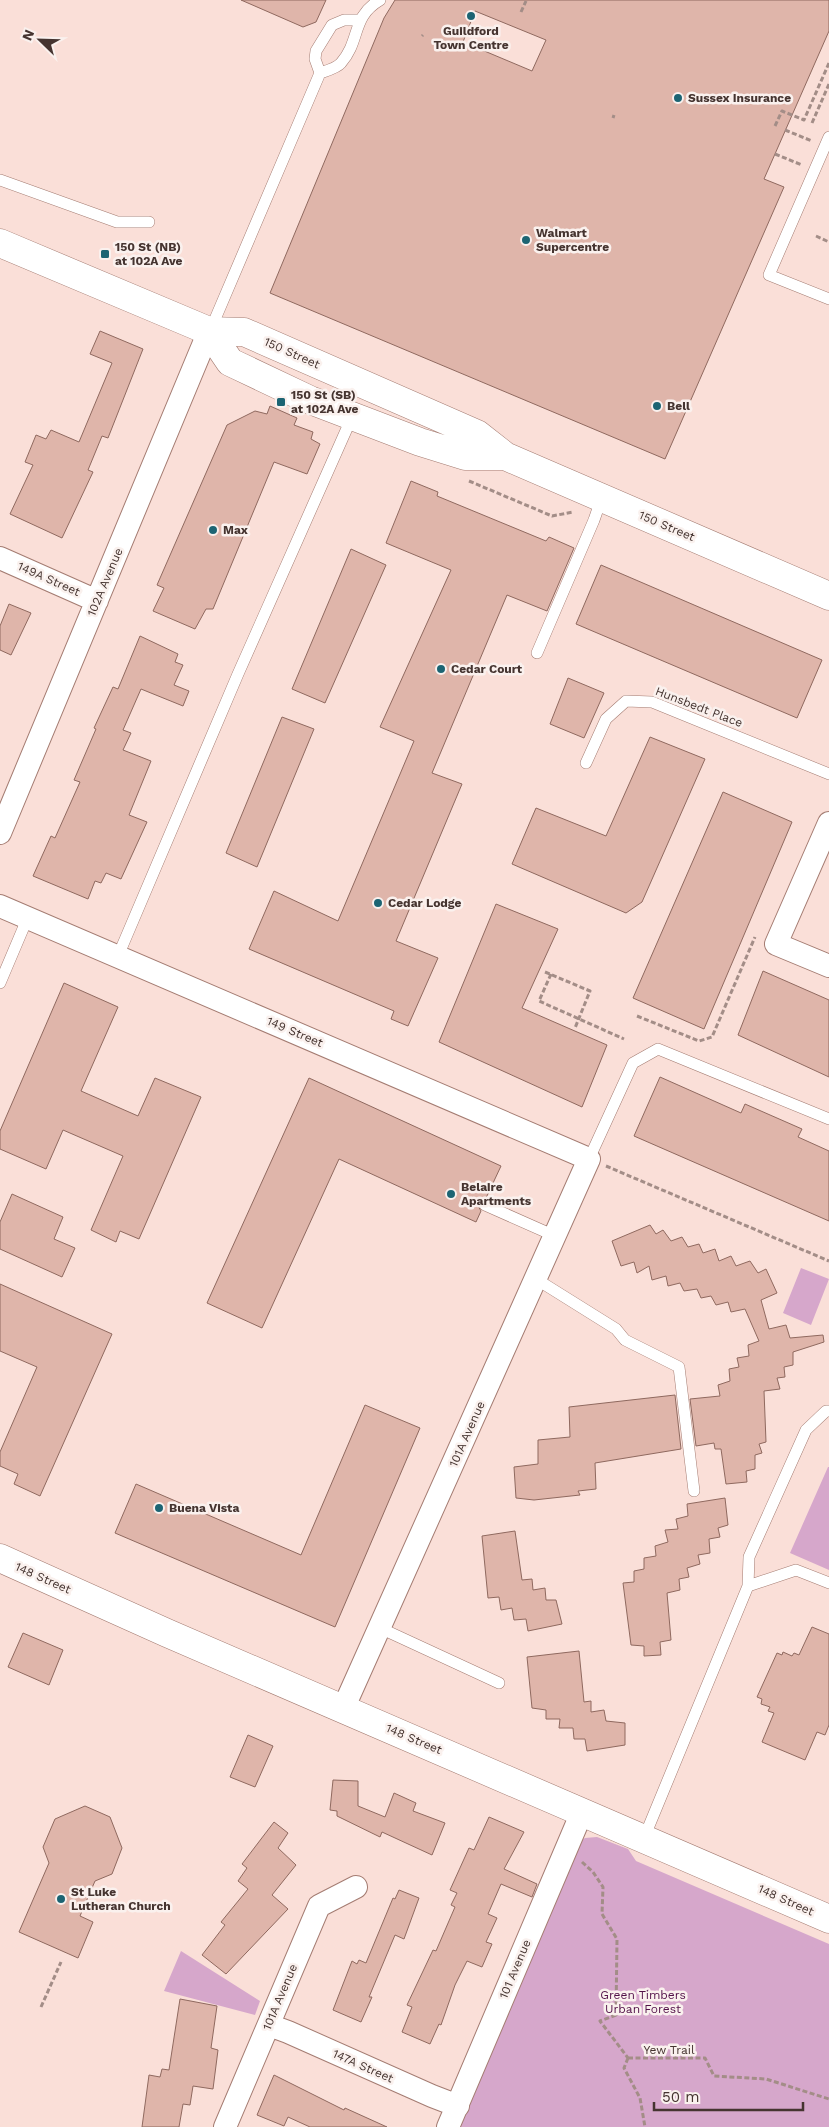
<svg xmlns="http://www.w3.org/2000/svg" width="829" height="2127" font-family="'Work Sans',sans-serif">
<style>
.green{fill:#d6a7cb}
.building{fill:#dfb5aa;stroke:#8f695f;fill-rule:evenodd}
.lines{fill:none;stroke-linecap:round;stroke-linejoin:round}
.lane-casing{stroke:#a47c72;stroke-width:12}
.street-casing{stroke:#a47c72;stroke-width:24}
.secondary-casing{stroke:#a47c72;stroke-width:29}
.path{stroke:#a38d87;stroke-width:3;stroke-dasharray:5 2.5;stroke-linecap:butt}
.lane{stroke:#fff;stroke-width:11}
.street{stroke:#fff;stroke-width:22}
.secondary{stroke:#fff;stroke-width:28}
.poi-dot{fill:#1c6473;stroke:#faf1ee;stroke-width:2}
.labels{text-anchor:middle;stroke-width:5;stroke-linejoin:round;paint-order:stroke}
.poi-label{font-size:12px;font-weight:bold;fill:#453430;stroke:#faf1ee;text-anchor:start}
.street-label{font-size:12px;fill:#453430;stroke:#faf1ee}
.park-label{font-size:12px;fill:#521149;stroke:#faf1ee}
</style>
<rect width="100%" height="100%" fill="#fadfd8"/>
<path class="green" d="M801,1268l28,11 -18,46 -28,-12z
M828,1467h1v103l-39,-17z
M597,1837l31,12 8,12 193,83v183h-376l123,-283 9,-6z
M181,1951l79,50 -5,14 -91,-24z"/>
<path class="building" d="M241,0h85l-10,22 -13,5z
M395,0h434v31l-65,148 20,8 -119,272 -395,-166 114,-275zM475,11l71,29 -14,31 -69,-29z
M100,331l43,18 -35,89 -6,-2 -14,34 5,2 -31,66 -52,-24 23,-49 -8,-3 11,-27 10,4 5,-9 28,12 33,-79 -22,-9z
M270,406l27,12 -3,7 19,7 -2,7 9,5 -13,30 -33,-12 -61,147h-7l-11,20 -42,-18 11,-23 -7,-3 70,-160 28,-14 12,3z
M411,481l27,11 -1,4 109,45 3,-4 25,11 -27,63 -40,-16 -75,178 30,11 -66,157 42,17 -30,68 -17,-7 3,-8 -145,-62 25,-58 64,30 76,-180 -34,-14 71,-157 -65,-27z
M351,549l35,16 -61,138 -33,-14z
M601,565l221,95 -25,58 -221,-94z
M9,604l22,9 -20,42 -11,-5v-24z
M140,636l38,18 -3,8 8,3 -9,20 15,6 -6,15 -42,-17 -18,41 8,3 -8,17 28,11 -22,54 18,7 -26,57 -15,-6 -5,10 -6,-2 -7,18 -55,-23 18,-40 4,2 25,-56 -6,-2 22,-51 -2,-1 19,-41 5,2z
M568,678l36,15 -20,45 -34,-14z
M282,717l32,12 -57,138 -31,-14z
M650,737l55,22 -63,143 -16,11 -114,-49 24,-56 70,28z
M723,792l69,30 -88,207 -71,-31z
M496,904l62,25 -36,79 85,37 -25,62 -143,-65z
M763,971l66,29v77l-91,-42z
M64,983l54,24 -37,84 57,25 17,-38 46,19 -62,142 -19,-8 -4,11 -25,-12 32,-74 -60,-26 -17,39 -46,-20v-18z
M660,1077l81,36 4,-9 57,25 -4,8 31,14v70l-195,-85z
M309,1078l192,88 -15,32 -8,4v4l3,5 -5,11 -137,-63 -77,169 -55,-25z
M12,1194l51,23 -9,22 21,9 -13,29 -62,-28v-27z
M650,1225l6,9 7,-4 8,11 11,-4 6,10 11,-3 4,9 12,-4 4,12 12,-5 5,10 14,-5 8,12 8,-4 11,24 -16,7 8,29 17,-4 4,13 33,-3 1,7 -31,10v13l-9,2 1,10 -8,1 3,11 -16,2 2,51 -7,2 3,9 -7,2v14l-9,2 1,11 -21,2 -5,-35h-6l-1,-6 -18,3 -6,-47 30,-3 -2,-11 12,-4 -1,-12 10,-2 -2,-9 12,-2 -1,-11 11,-4 -14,-32 -14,3 -3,-10 -12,3 -5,-9 -10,2 -4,-9 -13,2 -4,-8 -12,3 -2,-10 -14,4 -3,-14 -12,7 -3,-11 -13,4 -9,-25z
M0,1284l112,50 -72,162 -26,-12 4,-10 -18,-8v-14l37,-85 -37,-16z
M675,1395l6,54 -86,14 1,26 -18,2 2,4 -46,5 -18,-2 -2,-31 24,-3v-24l32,-3 -1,-30z
M365,1405l55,23 -85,199 -220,-94 21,-49 165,71z
M725,1498l3,27 -10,3 2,9 -11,2 1,14 -12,2 2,9 -13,4 2,9 -10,2 1,11 -13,3 4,47 -11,2 1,13 -17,1v-10l-13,-1 -8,-62 11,-1v-11l10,-2v-11l12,-2 -1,-10 13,-4 -3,-12 13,-1 -2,-10 12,-3 -1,-12z
M515,1531l7,49 10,-1 1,11 12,-2 1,12h10l6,24 -34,7 -2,-12 -12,1 -2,-12 -11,2 -2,-13 -11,1 -6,-62z
M812,1627l17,7v91l-4,10 -8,-3 -12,28 -43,-18 12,-29 -6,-2 2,-4 -9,-3 1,-5 -5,-2 20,-44 5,2 1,-3 9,4 2,-3 5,2z
M23,1633l40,17 -14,35 -41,-18z
M579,1651l5,51 7,-1v11l13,-2 2,11 19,2v22l-38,6 -2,-12h-11l-1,-11h-14l1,-9h-14v-9l-14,-2 -5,-51z
M248,1735l25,11 -18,41 -25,-10z
M333,1780l25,1v25l27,11 9,-24 22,10 -3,8 32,12 -13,32 -50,-23 -2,5 -43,-21v-5l-7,-1z
M85,1806l25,11 12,31 -10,26 -17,7 -15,35 13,6 -15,36 -59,-26 30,-69 -6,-16 12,-28z
M489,1817l35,15 -20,37 33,15 -5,13 -31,-13 -13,30 9,4 -11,24 6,2 -10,23 -15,-6 -12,24 -14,40 -2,-1 -9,20 -28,-12 10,-25 -5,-2 26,-55 3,1 19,-44 -4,-2 6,-12 -7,-3 19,-42 5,2z
M274,1822l14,11 -10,15 18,17 -24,30 16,14 -62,65 -24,-19 23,-30 -4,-3 27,-33 -10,-8 9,-13 -5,-4z
M399,1890l20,8 -15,41 -9,-4 -26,62h3l-11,25 -28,-12 19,-49 5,3 2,-4 7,3 27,-65 2,1z
M180,1999l37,7 -6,42 7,2 -5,39 -20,-3 -3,19 -7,-1 -4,23h-37l7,-52 11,2 2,-8 7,1z
M274,2075l70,35 1,-2 42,19h-77l-22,-10 -4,9 -27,-11z"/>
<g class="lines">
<g class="lane-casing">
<path id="lane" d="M320,73l-5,-14 1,-8 16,-26 12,-5h15
M829,137l-60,138 60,24
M0,180l117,42h32
M210,331l110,-258c6,-2 17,-5 21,-10 20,-23 10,-46 39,-63
M537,653l57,-133 8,-23
M586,763l20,-44 20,-18 26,1 177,72
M118,956l120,-282 114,-257
M0,983l28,-66
M589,1159l44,-96 25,-14 171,70
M485,1205l70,31
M536,1279l80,50 9,11 54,27 15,124
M748,1586l48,-16 33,13
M380,1628l119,55
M644,1838l104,-252 1,-29 57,-127 20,-19h3"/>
</g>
<g class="street-casing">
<path id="street" d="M0,558l97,43
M829,823l-53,121 53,22
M0,833l209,-502
M0,906l589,253 -246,550
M269,2025l19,7 144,64 26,10
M225,2127l94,-221 37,-19
M448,2127l134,-315"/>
</g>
<g class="secondary-casing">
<path id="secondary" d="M0,243l209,88 35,1 233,102 28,22 324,140
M209,331l21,31 80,38 110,42 45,14h40
M0,1558l167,75 662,286"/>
</g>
<path class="path" d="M521,12l5,-11
M422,36l1,-1
M613,118l1,-3
M812,123l17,-39
M775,126l7,-15 22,9 25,-57
M785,130l27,11
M775,154l27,11
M816,236l13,6
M469,481l83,35 21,-4
M545,972l45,19 -15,37
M551,974l-12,27 85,38
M637,1016l62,25 13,-4 43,-100
M606,1166l223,95
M582,1862l11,10 10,15 -1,27 15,25 -1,76 -16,6 28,37
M41,2007l20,-45
M628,2058h77l9,18 52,3 63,20
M628,2058l-4,10 16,30 5,29"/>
<use href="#lane" class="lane"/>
<use href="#street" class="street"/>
<use href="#secondary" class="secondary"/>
</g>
<g class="poi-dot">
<circle cx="471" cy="16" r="5"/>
<circle cx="678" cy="98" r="5"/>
<circle cx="526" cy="240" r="5"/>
<rect x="100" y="249" width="10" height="10" rx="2.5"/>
<rect x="276" y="397" width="10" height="10" rx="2.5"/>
<circle cx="657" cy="406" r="5"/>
<circle cx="213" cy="530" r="5"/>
<circle cx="441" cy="669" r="5"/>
<circle cx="378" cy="903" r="5"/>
<circle cx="451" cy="1194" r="5"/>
<circle cx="159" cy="1508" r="5"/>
<circle cx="61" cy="1899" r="5"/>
</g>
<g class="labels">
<g class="poi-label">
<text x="471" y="35" text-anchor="middle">Guildford<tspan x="471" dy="14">Town Centre</tspan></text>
<text x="688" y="102">Sussex Insurance</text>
<text x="536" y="237">Walmart<tspan x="536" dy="14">Supercentre</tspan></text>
<text x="115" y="251">150 St (NB)<tspan x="115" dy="14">at 102A Ave</tspan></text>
<text x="291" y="399">150 St (SB)<tspan x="291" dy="14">at 102A Ave</tspan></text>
<text x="667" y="410">Bell</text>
<text x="223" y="534">Max</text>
<text x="451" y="673">Cedar Court</text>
<text x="388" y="907">Cedar Lodge</text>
<text x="461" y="1191">Belaire<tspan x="461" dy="14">Apartments</tspan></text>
<text x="169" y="1512">Buena Vista</text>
<text x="71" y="1896">St Luke<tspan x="71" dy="14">Lutheran Church</tspan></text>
</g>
<g class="street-label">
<text transform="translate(292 353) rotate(24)" y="4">150 Street</text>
<text transform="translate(667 526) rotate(23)" y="4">150 Street</text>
<text transform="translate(49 579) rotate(24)" y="4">149A Street</text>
<text transform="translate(105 582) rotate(-67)" y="4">102A Avenue</text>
<text transform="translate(699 707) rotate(21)" y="4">Hunsbedt Place</text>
<text transform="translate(295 1032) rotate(23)" y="4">149 Street</text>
<text transform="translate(467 1434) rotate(-66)" y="4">101A Avenue</text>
<text transform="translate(43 1578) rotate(24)" y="4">148 Street</text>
<text transform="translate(414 1739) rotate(23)" y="4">148 Street</text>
<text transform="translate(786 1900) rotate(24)" y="4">148 Street</text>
<text transform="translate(515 1969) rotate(-67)" y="4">101 Avenue</text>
<text transform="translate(280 1997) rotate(-67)" y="4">101A Avenue</text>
<text x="669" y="2054">Yew Trail</text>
<text transform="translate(363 2066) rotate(24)" y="4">147A Street</text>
</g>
<g class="park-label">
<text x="643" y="1999">Green Timbers<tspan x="643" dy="14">Urban Forest</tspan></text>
</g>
</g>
<g transform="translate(40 40) rotate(293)" stroke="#faf1ee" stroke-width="4" paint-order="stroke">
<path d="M0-4L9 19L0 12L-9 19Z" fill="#453430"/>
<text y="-8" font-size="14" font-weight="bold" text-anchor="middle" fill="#453430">N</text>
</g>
<path d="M654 2102v8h149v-8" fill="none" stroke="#453430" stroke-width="2.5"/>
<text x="662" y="2102" font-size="15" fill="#453430" stroke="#faf1ee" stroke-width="4" paint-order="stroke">50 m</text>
</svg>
